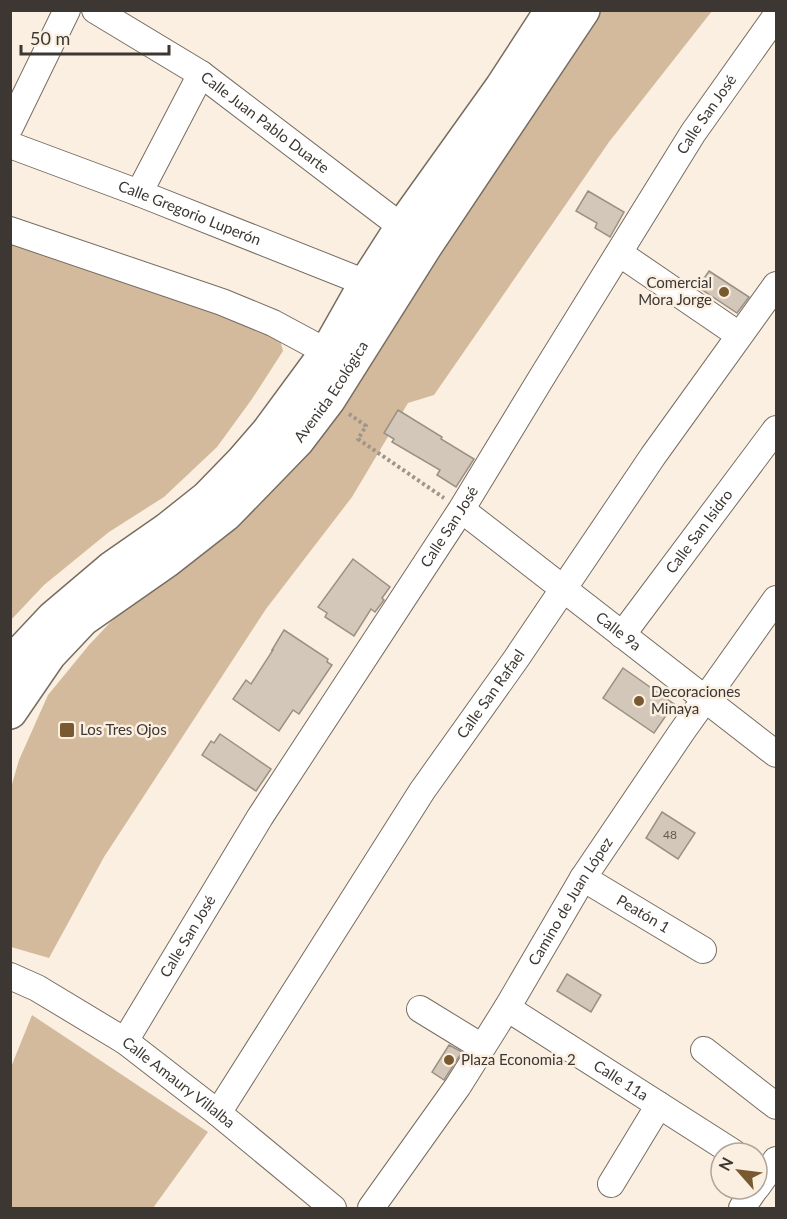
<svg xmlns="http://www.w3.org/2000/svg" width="787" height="1219" font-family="Lato,sans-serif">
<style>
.green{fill:#d4ba9c}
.building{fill:#d3c7ba;stroke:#9b9084;stroke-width:1.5}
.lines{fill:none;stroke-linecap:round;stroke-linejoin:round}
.minor-casing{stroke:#776d61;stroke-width:28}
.major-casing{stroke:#776d61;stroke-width:36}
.path{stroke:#9e958b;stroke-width:4;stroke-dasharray:3 3;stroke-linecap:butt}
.minor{stroke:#fff;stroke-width:26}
.major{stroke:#fff;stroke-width:33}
.poi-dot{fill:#79592f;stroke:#fbefe1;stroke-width:2}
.labels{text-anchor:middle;stroke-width:5;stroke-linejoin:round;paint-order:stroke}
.number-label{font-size:12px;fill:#625b54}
.street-label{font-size:15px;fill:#3c3732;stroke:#fbefe1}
.poi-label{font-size:15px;fill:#3c3732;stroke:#fbefe1;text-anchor:start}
</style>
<rect width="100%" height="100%" fill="#fbefe1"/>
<path class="green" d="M600,11h112l-103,131 -175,253 -26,8 -56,94 -86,112 -162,248 -55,101 -38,-11 -1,-156 9,-31 29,-65 41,-50 31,-33 201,-184z
M11,234l267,98 5,19 -31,48 -35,48 -53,50 -55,35 -65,53 -33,35z
M32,1015l176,117 -55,76h-142v-141z"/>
<path class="building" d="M588,191l36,21 -14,25 -15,-9 2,-5 -21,-12z
M709,271l40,26 -12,16 -39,-26z
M398,410l44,27 -1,2 33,20 -18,28 -19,-12 3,-5 -48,-28 2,-3 -10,-6z
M353,559l37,28 -8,11 2,2 -9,12 -4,-3 -17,27 -29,-19 2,-4 -9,-6z
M284,630l44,29 -1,3 5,3 -33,49 -6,-4 -14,21 -46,-32 13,-19 5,4 22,-34h-1z
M623,668l51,36 -20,29 -51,-35z
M220,734l51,35 -15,22 -54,-36 9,-14 3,2z
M662,812l33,21 -17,26 -32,-21z
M567,974l34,21 -10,17 -34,-21z
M449,1045l13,7 -18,28 -12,-8z"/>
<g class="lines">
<g class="minor-casing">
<g id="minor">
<path id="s1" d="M95,10l106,64 214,163"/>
<path d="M10,127l57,-117"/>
<path id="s2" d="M10,145l129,48 227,90 14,10"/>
<path d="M139,193l62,-119"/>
<path d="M10,230l212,72 51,21 54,29 1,17"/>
<path d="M619,253l120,82"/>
<path id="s3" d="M462,510l314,244"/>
<path id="s4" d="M622,635l154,-206"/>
<path id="s5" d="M583,878l120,72"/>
<path id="s6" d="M10,976l27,12 88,53 93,72 115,95"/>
<path id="s7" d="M507,1008l227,145"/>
<path d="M420,1009l62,38"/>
<path id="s8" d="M125,1041l135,-224 201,-307 84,-138 148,-239 83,-117"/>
<path d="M704,1050l72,56"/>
<path id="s9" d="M218,1113l204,-322 94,-132 137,-203 123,-171"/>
<path d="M611,1184l48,-79"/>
<path d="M757,1187l19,-27"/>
<path id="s10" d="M371,1208l87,-122 49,-78 76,-130 98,-145 95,-134"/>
<path d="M742,1208l13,-19"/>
</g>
</g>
<g class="major-casing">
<g id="major">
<path d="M10,670l13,-20 30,-32 59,-50 56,-39 39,-31 35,-36 26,-30 59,-80 39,-69 36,-56 100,-140 50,-77"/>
<path id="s11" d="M10,712l39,-57 34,-36 83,-58 60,-47 71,-73 32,-42 97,-154 157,-235"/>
</g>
</g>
<path class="path" d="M349,414l17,12 -8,13 86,59"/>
<use href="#minor" class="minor"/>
<use href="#major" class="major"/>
</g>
<g class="poi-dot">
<circle cx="724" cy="292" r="6"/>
<circle cx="639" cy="701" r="6"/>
<rect x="59" y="722" width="16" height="16" rx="3"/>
<circle cx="449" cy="1060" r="6"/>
</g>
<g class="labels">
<g class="number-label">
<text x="670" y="839">48</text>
</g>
<g class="street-label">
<text dy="5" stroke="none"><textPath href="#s8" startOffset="1094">Calle San José</textPath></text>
<text dy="5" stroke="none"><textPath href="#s1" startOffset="204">Calle Juan Pablo Duarte</textPath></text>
<text dy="5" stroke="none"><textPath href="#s2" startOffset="192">Calle Gregorio Luperón</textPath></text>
<text dy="5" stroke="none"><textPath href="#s11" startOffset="458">Avenida Ecológica</textPath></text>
<text dy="5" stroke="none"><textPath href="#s8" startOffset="608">Calle San José</textPath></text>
<text dy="5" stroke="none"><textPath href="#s4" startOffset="129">Calle San Isidro</textPath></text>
<text dy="5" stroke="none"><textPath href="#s3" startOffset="198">Calle 9a</textPath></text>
<text dy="5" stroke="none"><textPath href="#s9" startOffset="500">Calle San Rafael</textPath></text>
<text dy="5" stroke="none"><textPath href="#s10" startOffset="366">Camino de Juan López</textPath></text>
<text dy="5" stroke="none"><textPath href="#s5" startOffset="70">Peatón 1</textPath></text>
<text dy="5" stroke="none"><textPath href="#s8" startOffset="122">Calle San José</textPath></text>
<text dy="5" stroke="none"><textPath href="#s7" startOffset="135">Calle 11a</textPath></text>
<text dy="5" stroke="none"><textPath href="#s6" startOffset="200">Calle Amaury Villalba</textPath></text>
</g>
<g class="poi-label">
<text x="712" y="288" text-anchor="end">Comercial<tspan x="712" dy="17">Mora Jorge</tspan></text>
<text x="651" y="697">Decoraciones<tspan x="651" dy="17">Minaya</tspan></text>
<text x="80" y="735">Los Tres Ojos</text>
<text x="461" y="1065">Plaza Economia 2</text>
</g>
</g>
<rect width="787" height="1219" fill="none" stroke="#3c3732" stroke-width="24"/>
<g transform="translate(739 1171) rotate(298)"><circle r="28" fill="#fbefe1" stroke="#afa59b" stroke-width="1.5"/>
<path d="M0-4.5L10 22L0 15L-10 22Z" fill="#79592f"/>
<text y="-9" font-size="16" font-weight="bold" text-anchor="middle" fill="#3c3732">N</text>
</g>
<path d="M21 45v9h148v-9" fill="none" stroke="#3c3732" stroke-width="3"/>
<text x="30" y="45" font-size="18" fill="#3c3732" stroke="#fbefe1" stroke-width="4.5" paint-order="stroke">50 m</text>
</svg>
